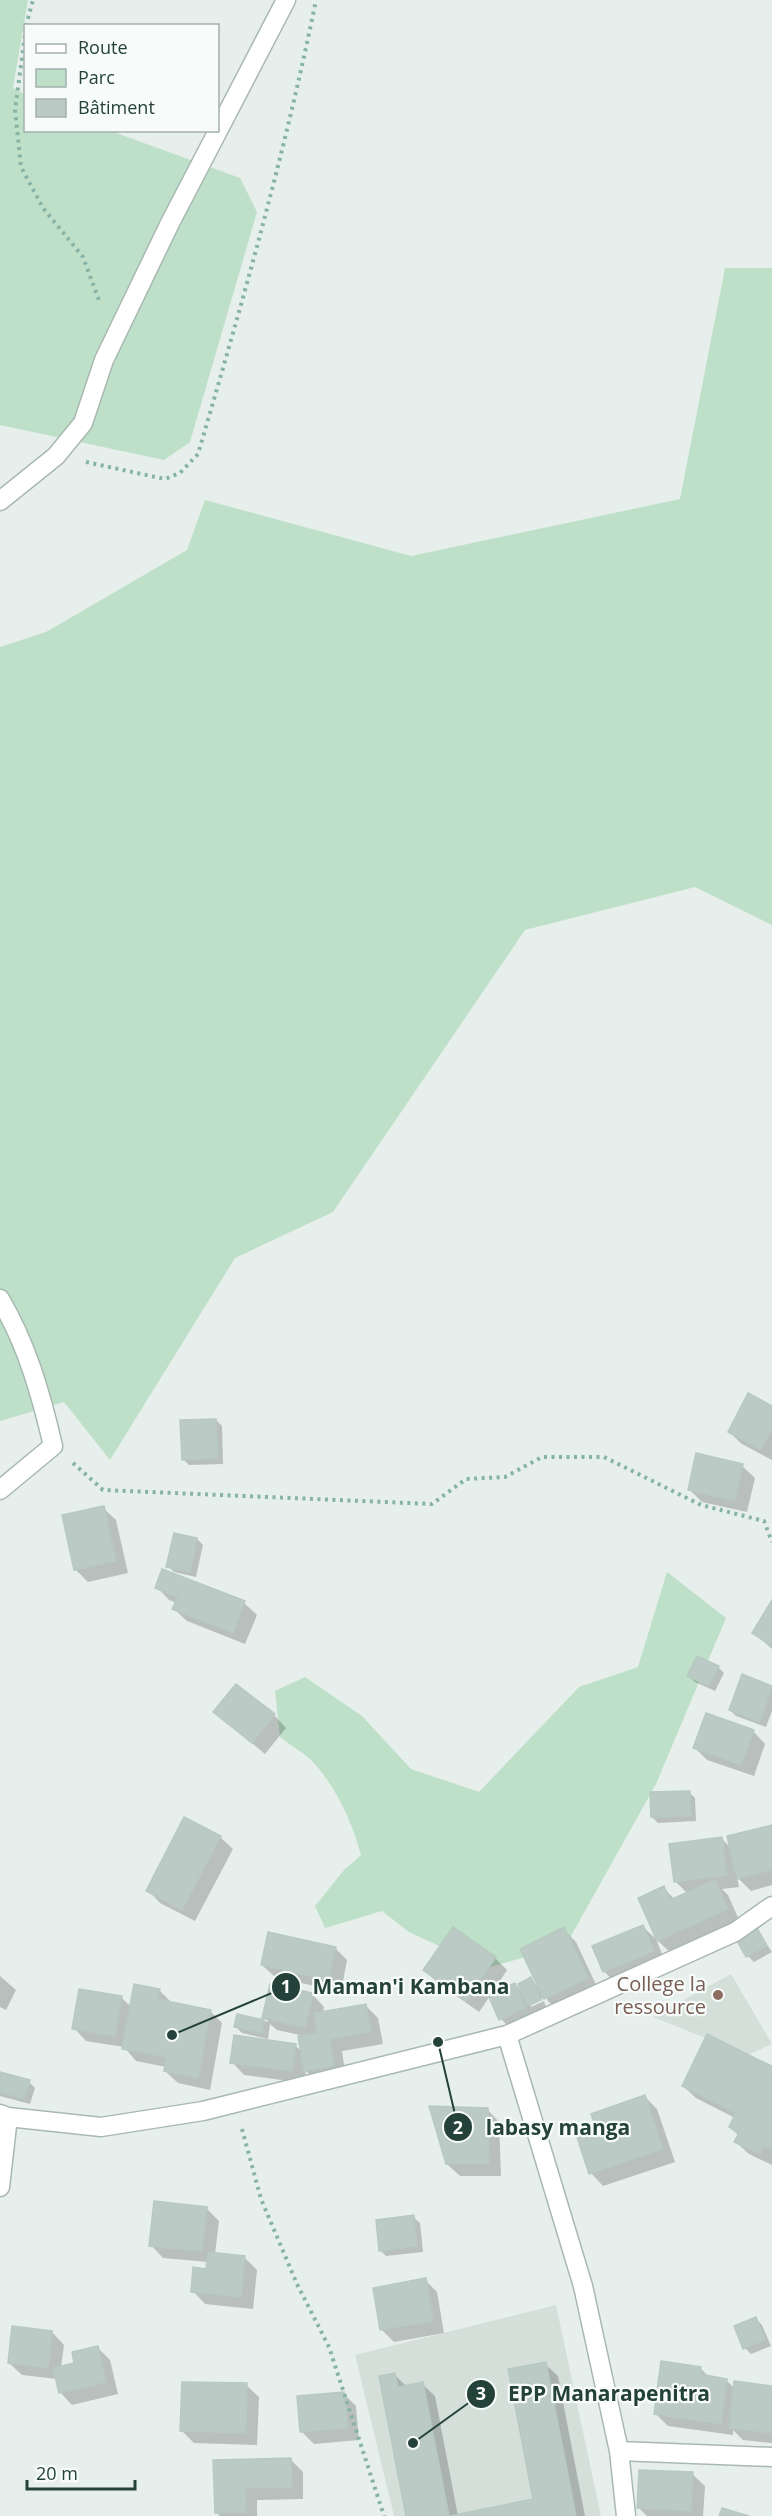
<svg xmlns="http://www.w3.org/2000/svg" width="772" height="2516" font-family="'Open Sans',sans-serif">
<style>
.built{fill:#d4dfda}
.green{fill:#bfe0c8}
.shadow{fill:#0003}
.building{fill:#bbcac4;stroke:#b8c9c2;stroke-width:1.5}
.lines{fill:none;stroke-linecap:round;stroke-linejoin:round}
.minor-casing{stroke:#a8b8b2;stroke-width:21}
.path{stroke:#86b3a5;stroke-width:4;stroke-dasharray:3 4.5;stroke-linecap:butt}
.minor{stroke:#fff;stroke-width:18}
.education-dot{fill:#8d6e63;stroke:#f7fbf9;stroke-width:2}
.labels{text-anchor:middle;stroke-width:4.5;stroke-linejoin:round;paint-order:stroke}
.education-label{font-size:20px;fill:#785e54;stroke:#f7fbf9;text-anchor:end}
.leader{fill:none;stroke:#24423a;stroke-width:2}
.callout-dot{fill:#24423a;stroke:#f7fbf9;stroke-width:2}
.mark-label{font-size:18px;text-anchor:middle;font-weight:bold;fill:#fff}
.callout-label{font-size:21px;text-anchor:middle;font-weight:bold;fill:#24423a;stroke:#f7fbf9;stroke-width:4.5;stroke-linejoin:round;paint-order:stroke}
</style>
<rect width="100%" height="100%" fill="#e6efeb"/>
<path class="built" d="M731,1974l41,70 -24,11 -95,-38z
M556,2305l45,211h-207l-39,-161z"/>
<path class="green" d="M0,0h28l-15,88 12,6 1,36 85,1 129,47 17,34 -67,230 -26,18 -164,-35z
M725,268h47v657l-77,-38 -170,43 -192,282 -98,46 -125,202 -46,-58 -64,19v-774l46,-15 141,-82 18,-50 206,56 269,-57z
M667,1572l59,46 -70,166 -90,161 -79,23 -78,-36 -27,-21 -57,17 -10,-22 29,-36 17,-15c-9,-33 -24,-66 -47,-92 -9,-10 -23,-17 -34,-26l-5,-46 30,-14 57,39 49,53 68,23 100,-105 59,-20z"/>
<path class="shadow" d="M772,1407v53l-30,-16 -13,-12z
M216,1420l6,6 1,38 -34,1 -6,-6z
M742,1466l13,12 -8,34 -45,-10 -13,-13z
M103,1508l13,12 12,53 -40,9 -12,-12 -12,-53z
M197,1539l6,6 -7,32 -22,-5 -6,-6z
M163,1571l81,32 13,12 -12,29 -58,-23 -13,-12 3,-6 -8,-3 -12,-13z
M772,1603v46l-18,-16z
M718,1667l6,6 -9,18 -20,-9 -6,-6z
M742,1676l30,12v23l-6,16 -30,-11 -6,-6z
M215,1712l59,3 12,13 -21,26z
M753,1731l12,13 -11,32 -47,-16 -12,-12z
M689,1792l6,6 1,23 -38,2 -6,-6z
M772,1827v58l-21,6 -14,-14 2,10 -17,2 6,6 12,27 -69,31 -13,-12 -18,-42 24,-11 11,12 13,-6 -12,-12 45,-44 10,10z
M220,1837l13,12 -38,72 -35,-18 -12,-13z
M643,1927l13,12 10,25 -50,20 -12,-13z
M563,1929l13,13 23,49 -41,20 -11,-11 1,-4 -3,1 -4,-4 2,5 -12,6v3l13,-6 2,6 -12,5 3,9 -24,10 -12,-12 -11,-23 -11,16 -42,-30 -12,-12 70,-12 12,12 -16,25 24,-11 9,10 7,-15 9,10z
M757,1930l15,22 -18,10 -6,-6z
M335,1948l12,12 -6,32 -66,-15 -13,-12z
M0,1976l16,14 -10,20 -6,-3z
M159,1990l12,12 39,9 12,12 -12,67 -32,-7 -13,-12 1,-4 -30,-6 -12,-14 -38,-6 -12,-13 47,-31 10,10z
M312,1994l12,13 -1,6 43,-7 12,12 5,26 -41,7 4,27 -28,5 -12,-12 -2,12 -60,-8 -12,-13 63,-17 7,7 -2,-17 -23,-5 -7,-6 -2,15 -26,-6 -6,-6 2,-11 31,6 -5,-4z
M708,2036l64,32v97l-23,-11 -13,-12 3,-6 -9,-9 5,-9 -39,-20 -13,-12z
M0,2073l29,9 6,6 -5,16 -30,-8z
M645,2097l12,12 18,53 -72,24 -12,-13 8,-41z
M487,2109l12,13 2,54h-41l-13,-12z
M206,2208l13,13 -4,33 29,3 13,13 -4,39 -48,-5 -12,-13 14,-21 1,-8 -45,-4 -12,-13z
M413,2217l7,6 3,29 -37,4 -6,-6z
M425,2280l12,12 7,41 -50,9 -12,-12z
M756,2319l6,6 9,21 -20,8 -6,-6z
M52,2332l12,13 -3,22 15,-3 21,-17 13,13 8,34 -46,11 -12,-13 -3,-13 -35,-4 -13,-12z
M545,2364l13,12 27,140h-177l-13,-141 12,12 15,-3 13,12 23,120 77,-16z
M700,2368l9,9 17,3 9,9 37,-2v56l-29,-3 -10,-10v5l-65,-9 -13,-13z
M246,2385l13,12 -2,48 -63,-2 -12,-12z
M344,2394l12,12 3,34 -45,4 -12,-12z
M290,2459l13,13v27l-46,1v16h-37l-4,-4 -1,-51z
M692,2474l13,12 -2,30h-56l-9,-9z"/>
<path class="building" d="M748,1393l24,13v23l-11,21 -33,-18z
M216,1419l2,39 -36,2 -2,-40z
M696,1453l47,11 -8,37 -47,-11z
M104,1506l12,55 -42,9 -12,-55z
M174,1533l23,5 -7,34 -24,-5z
M162,1569l83,32 -12,32 -61,-24 6,-12 -23,-9z
M772,1600v46l-20,-13z
M697,1656l22,10 -10,20 -22,-10z
M742,1674l30,12 -12,36 -31,-12z
M236,1684l39,30 -23,29 -39,-31z
M706,1713l48,17 -13,35 -48,-17z
M690,1791l1,25 -40,1 -1,-25z
M184,1817l37,19 -39,74 -36,-19z
M772,1825v45l-35,9 -10,-43z
M722,1837l5,38 -53,7 -5,-38z
M715,1880l13,29 -71,32 -19,-43 26,-12 6,14z
M643,1925l11,26 -51,21 -11,-26z
M453,1927l43,30 -30,44 -43,-31z
M564,1927l24,51 -44,21 -24,-50z
M757,1928l10,18 -21,11 -10,-18z
M268,1932l68,15 -8,33 -67,-15z
M531,1977l10,23 -13,6 -10,-22z
M515,1983l11,25 -27,12 -11,-25z
M134,1984l26,5 -3,10 54,11 -13,68 -34,-7 2,-14 -44,-8z
M270,1984l43,9 -8,34 -43,-9z
M79,1989l43,7 -7,40 -43,-7z
M366,2004l5,28 -41,7 4,27 -30,5 -6,-35 19,-3 -3,-20z
M237,2014l27,6 -2,13 -28,-6z
M707,2034l54,27 -26,52 -53,-27z
M234,2035l62,9 -4,27 -62,-8z
M761,2061l11,5v83l-8,-3 -4,8 -26,-12 5,-9 -10,-6z
M0,2072l30,8 -6,19 -24,-7z
M645,2095l18,54 -74,25 -12,-37 20,-6 -6,-17z
M429,2106l59,2 1,56h-43z
M154,2201l53,6 -5,44 -53,-5z
M414,2215l3,31 -38,5 -3,-31z
M208,2252l37,4 -4,41 -50,-5 2,-25 13,2z
M426,2278l7,43 -53,9 -7,-42z
M756,2317l9,23 -22,9 -9,-23z
M12,2326l40,5 -4,37 -40,-5z
M98,2346l8,36 -47,11 -6,-25 21,-5 -2,-11z
M661,2361l40,6 -1,7 27,5 -6,45 -67,-10z
M546,2362l30,154h-170l-27,-140 16,-3 3,14 25,-5 26,134 84,-17 -25,-130z
M734,2381l38,5v47l-43,-5z
M182,2382l65,1 -1,50 -66,-2z
M344,2392l4,36 -48,4 -3,-36z
M291,2458l1,29 -47,1 1,24 -31,1 -2,-53z
M639,2470l54,2 -2,39 -54,-3z
M722,2508l27,8h-30z"/>
<g class="lines">
<g class="minor-casing">
<path id="minor" d="M0,501l56,-45 27,-33 21,-63 66,-137 116,-223
M0,1299c27,46 41,95 53,147l-53,44
M507,2035l76,251 36,165 153,6
M0,2114l8,3 93,10 102,-16 304,-76 228,-103 37,-26
M0,2187l8,-70
M619,2451l7,65"/>
</g>
<path class="path" d="M26,26l7,-26
M26,28l-11,82 6,57 22,41 40,49 17,46
M86,462l79,17 15,-6 18,-19c44,-150 87,-301 118,-454
M73,1463l30,27 329,14 34,-25 39,-2 37,-20h62l97,48 63,16 8,21
M242,2129l19,70 36,85 32,63 55,169"/>
<use href="#minor" class="minor"/>
</g>
<circle class="education-dot" cx="718" cy="1995" r="6"/>
<g class="labels">
<g class="education-label">
<text x="706" y="1991">College la<tspan x="706" dy="23">ressource</tspan></text>
</g>
</g>
<path class="leader" d="M172 2035L286 1987M438 2042L458 2127M413 2443L481 2394"/>
<g class="callout-dot">
<circle cx="172" cy="2035" r="6"/>
<circle cx="438" cy="2042" r="6"/>
<circle cx="413" cy="2443" r="6"/>
<circle cx="286" cy="1987" r="15"/>
<circle cx="458" cy="2127" r="15"/>
<circle cx="481" cy="2394" r="15"/>
</g>
<g class="mark-label">
<text x="286" y="1993">1</text>
<text x="458" y="2134">2</text>
<text x="481" y="2400">3</text>
</g>
<g class="callout-label">
<text x="411" y="1994">Maman'i Kambana</text>
<text x="558" y="2135">labasy manga</text>
<text x="609" y="2401">EPP Manarapenitra</text>
</g>
<rect x="24" y="24" width="195" height="108" fill="#f7fbf9" stroke="#a3b1ad" stroke-width="1.5"/>
<rect x="36" y="44" width="30" height="9" fill="#ffffff" stroke="#a3b1ad" stroke-width="1.5"/>
<text x="78" y="54" font-size="18" fill="#24423a">Route</text>
<rect x="36" y="69" width="30" height="18" fill="#bfe0c8" stroke="#a3b1ad" stroke-width="1.5"/>
<text x="78" y="84" font-size="18" fill="#24423a">Parc</text>
<rect x="36" y="99" width="30" height="18" fill="#bbcac4" stroke="#a3b1ad" stroke-width="1.5"/>
<text x="78" y="114" font-size="18" fill="#24423a">Bâtiment</text>
<path d="M27 2480v9h108v-9" fill="none" stroke="#24423a" stroke-width="3"/>
<text x="36" y="2480" font-size="18" fill="#24423a" stroke="#f7fbf9" stroke-width="4.5" paint-order="stroke">20 m</text>
</svg>
